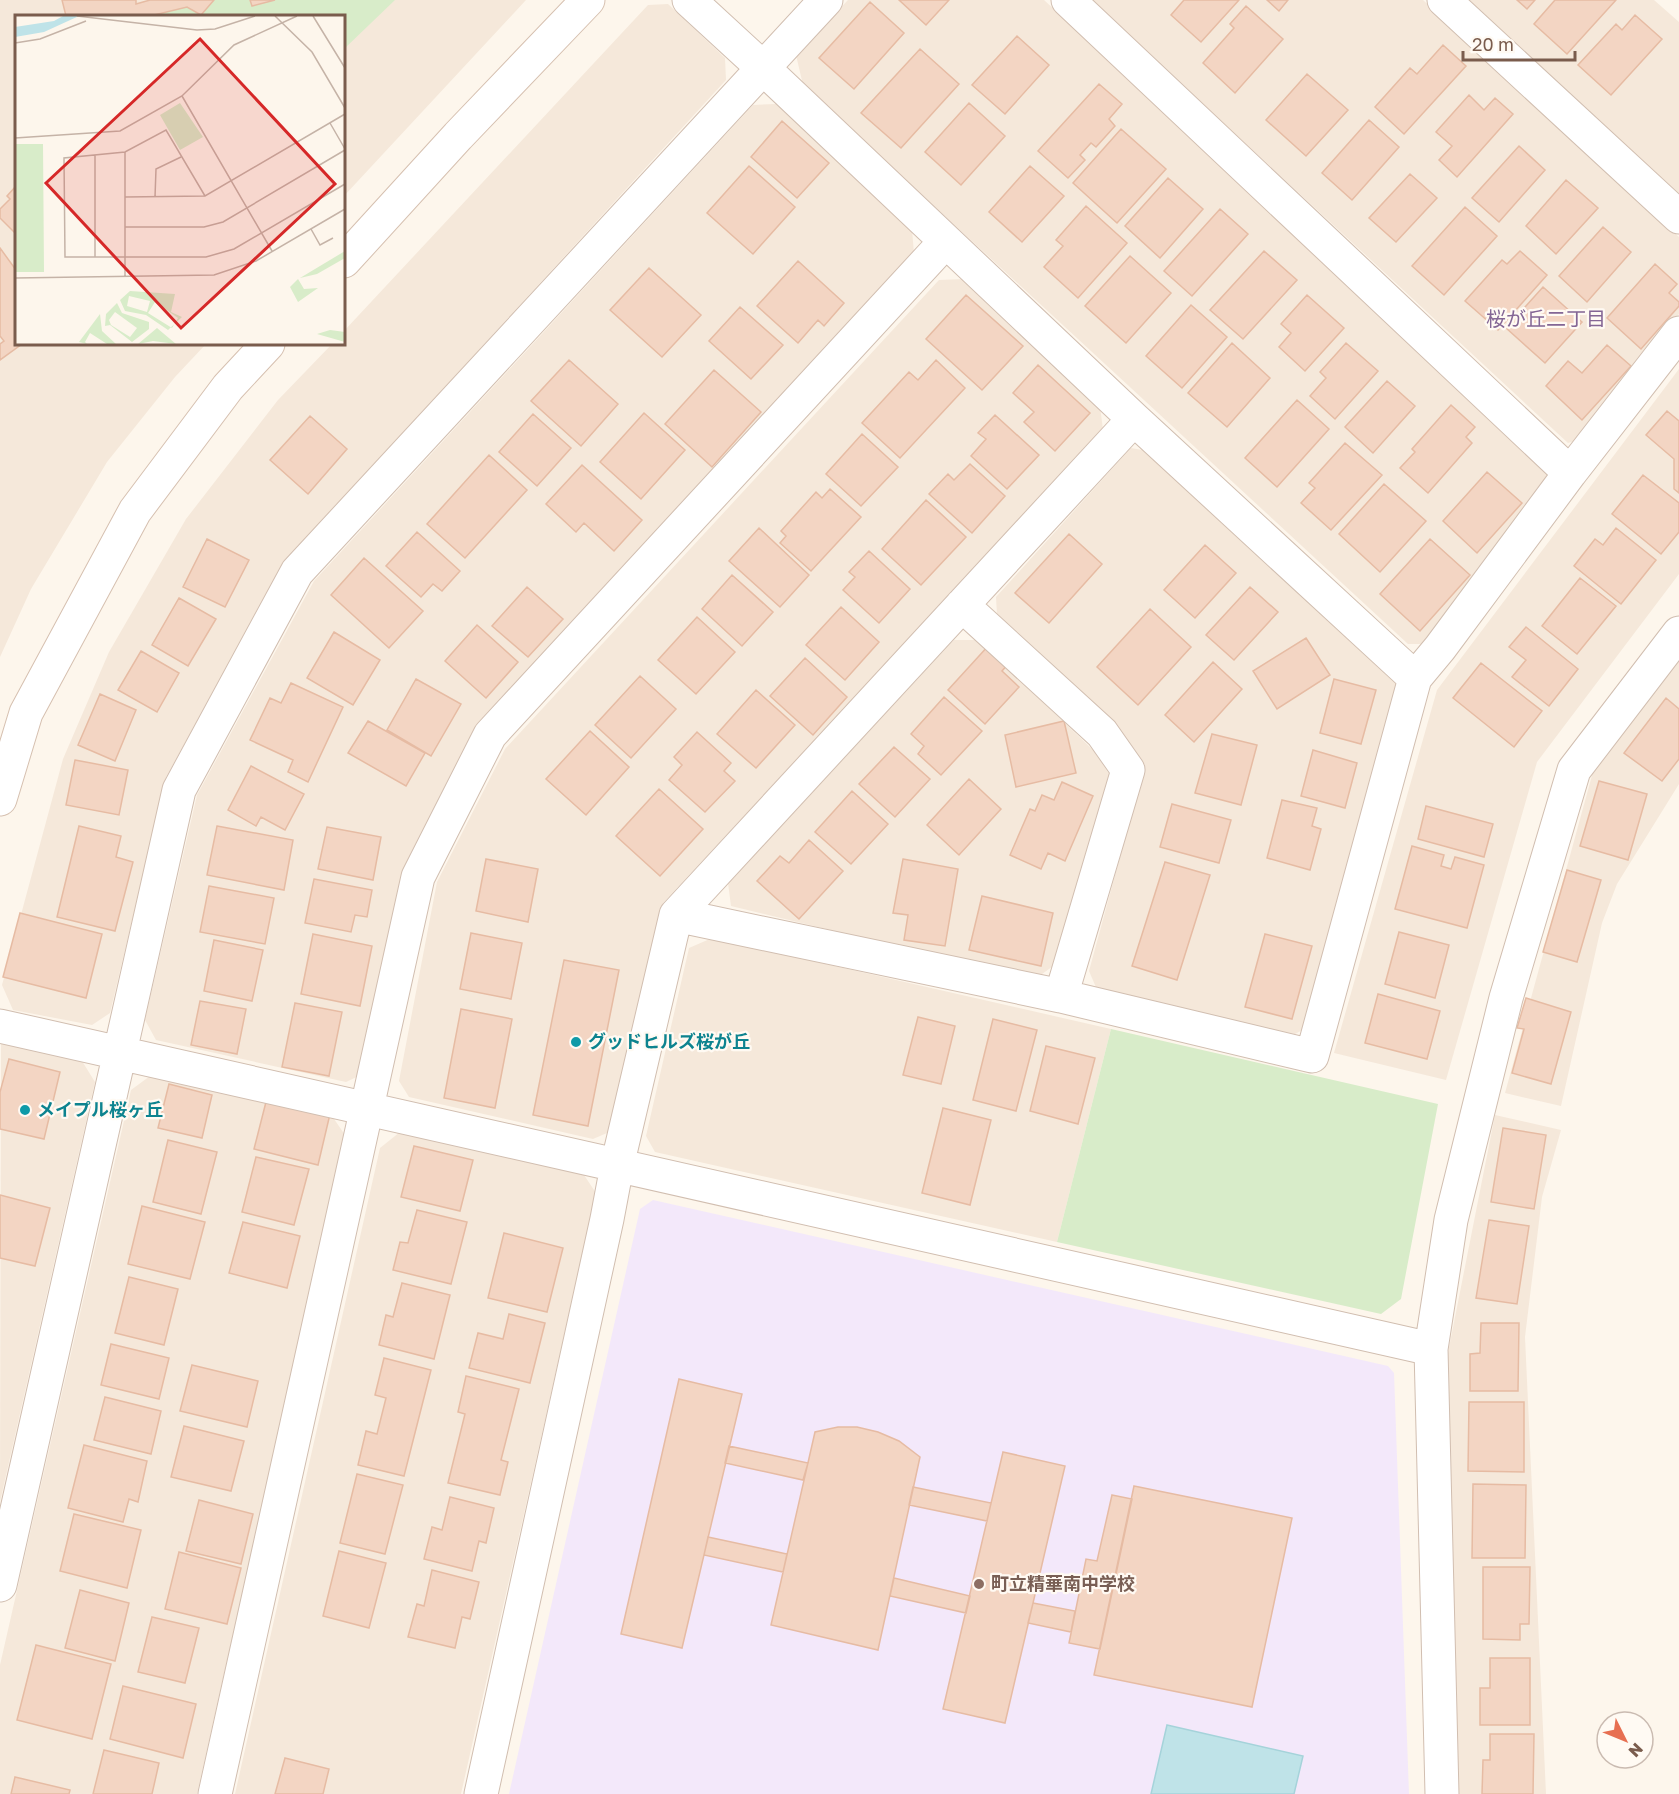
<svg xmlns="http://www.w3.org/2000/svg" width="1679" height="1794" font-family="'Golos Text','Noto Sans JP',sans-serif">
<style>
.residential{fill:#f5e8da}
.education{fill:#f3e8fa}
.green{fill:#d8ecc9}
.water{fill:#bfe3e8;stroke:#a5d3da;stroke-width:1.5}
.building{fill:#f3d5c3;stroke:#e6bba3;stroke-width:1.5}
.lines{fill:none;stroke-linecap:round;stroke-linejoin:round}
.street-casing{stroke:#d1beb0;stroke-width:35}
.secondary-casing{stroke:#d6c0b0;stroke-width:35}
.street{stroke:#fff;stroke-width:33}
.secondary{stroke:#fff;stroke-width:33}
.culture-dot{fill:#0f9aa8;stroke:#fffaf3;stroke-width:2}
.education-dot{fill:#8d6e63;stroke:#fffaf3;stroke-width:2}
.labels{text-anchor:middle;stroke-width:4.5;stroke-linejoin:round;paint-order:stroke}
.culture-label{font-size:18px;font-weight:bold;fill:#0d838f;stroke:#fffaf3;text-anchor:start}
.education-label{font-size:18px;font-weight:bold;fill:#785e54;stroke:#fffaf3;text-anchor:start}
.neighbourhood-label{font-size:20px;fill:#846695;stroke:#fffaf3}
.inset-road{fill:none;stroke:#c5b3a7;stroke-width:1.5}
.view{fill:#d62828;fill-opacity:0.15;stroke:#d62828;stroke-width:3}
.inset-edge{fill:none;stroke:#7a5c4d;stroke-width:3}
</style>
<rect width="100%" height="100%" fill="#fdf6ec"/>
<path class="residential" d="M0,0h526l-182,196v-180h-328v328h190l-31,33 -68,85 -76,127 -31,68z
M848,0h196l504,467 -3,22 -115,155h-22l-605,-559 -7,-30z
M1091,0h332l256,237v77l-98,125 -13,4z
M1468,0h186l25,22v174z
M668,4l57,54 1,22 -436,476 -124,221 -56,236 -18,12 -79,-15 -11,-25 61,-226 46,-107 77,-133 92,-119 54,-56h12v-13l304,-326z
M776,104l136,126 2,23 -438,475 -74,146 -37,199 -19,9 -190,-42 -11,-20 52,-225 117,-214 439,-476z
M964,279l136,127 3,24 -440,473 -49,227 -21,9 -184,-42 -10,-16 38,-199 68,-133 434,-469z
M1679,369v205l-142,188 -91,318 -112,-27 103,-363z
M1131,448l23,4 247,229 -95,347 -11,6 -197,-42 -9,-21 56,-206 -38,-47 -110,-103 -1,-18z
M954,640h24l115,110 16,24 -53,190 -21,15 -304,-73 -3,-23z
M1679,656v128l-62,100 -15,39 -41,183 -56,-13 89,-325z
M712,938l399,91 -54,213 -402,-90 -9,-16 43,-188z
M1,1043l81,18 13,21 -95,420z
M150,1076l182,40 13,19 -148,659h-197v-129l131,-575z
M1495,1115l66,15 -19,67 -17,140 21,457h-89l-14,-416z
M400,1132l184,43 12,18 -135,601h-226l145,-646z"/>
<path class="education" d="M653,1200l735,166 6,7 15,421h-900l131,-585z"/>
<path class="green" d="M214,0h36l2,6 23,-6h120l-51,49v-33h-194l37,-9 14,8z
M1111,1029l327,75 -37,195 -20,15 -324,-72z"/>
<path class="water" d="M1167,1725l136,31 -9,38h-143z"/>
<path class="building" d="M62,0h74v4l14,-4h64l-13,15 -14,-8 -37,9h-84z
M250,0h25l-23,6z
M899,0h50l-23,25z
M1184,0h55l-38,42 -30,-27z
M1267,0h21l-9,11z
M1517,0h18l-8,9z
M1555,0h61l-49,54 -33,-30z
M870,2l34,31 -50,56 -35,-31z
M1246,6l37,33 -48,54 -32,-30 31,-35 -4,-4z
M1635,15l27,24 -51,56 -33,-30 38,-41 6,6z
M1017,36l32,29 -44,49 -33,-29z
M1443,45l23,21 -62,68 -29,-27 35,-39 7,6z
M920,49l39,35 -58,64 -40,-35z
M1307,74l41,36 -42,46 -40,-36z
M1099,84l23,20 -13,15 6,7 -19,21 -5,-4 -11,12 5,5 -17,18 -30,-27z
M1469,95l15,15 11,-12 18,16 -56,63 -18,-17 13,-14 -16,-14z
M969,103l36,33 -44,49 -36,-33z
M1369,120l30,27 -47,53 -30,-27z
M782,121l47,42 -32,35 -46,-41z
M1121,129l45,40 -49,54 -44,-40z
M1519,146l26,24 -46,52 -27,-24z
M749,166l46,41 -42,47 -46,-41z
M1030,166l34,30 -42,46 -33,-30z
M1410,174l27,24 -41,44 -27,-24z
M1168,178l35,31 -43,49 -35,-32z
M1566,180l32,28 -42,46 -30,-28z
M16,186v48l-16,-16v-9l10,-10 -3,-3z
M1086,206l41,37 -49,55 -34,-31 19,-21 -7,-6z
M1465,207l32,29 -53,59 -32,-29z
M1220,209l28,25 -56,62 -28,-25z
M1603,227l28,25 -44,50 -28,-26z
M0,248l16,22v74h6l-22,16v-16l4,-3 -4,-5z
M1264,251l33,29 -54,59 -33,-29z
M1520,251l27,24 -49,55 -33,-29 37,-41 5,4z
M1130,256l41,37 -45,50 -41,-37z
M798,261l46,42 -20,23 -6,-6 -20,23 -41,-37z
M1655,264l22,20 -8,9 10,9v4l-38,43 -34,-31z
M649,268l52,47 -39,42 -52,-47z
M1543,287l39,35 -37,41 -39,-35z
M966,295l57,51 -41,44 -56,-51z
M1307,295l37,33 -39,43 -26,-24 12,-14 -10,-9z
M1191,305l36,32 -45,51 -36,-32z
M740,307l43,38 -32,34 -42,-38z
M1232,343l38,35 -43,49 -39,-34z
M1346,343l32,28 -43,48 -25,-23 16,-18 -6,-6z
M1607,345l24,21 -49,54 -36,-34 22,-25 14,12z
M569,360l49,44 -37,42 -50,-45z
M936,360l29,28 -65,70 -38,-35 47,-51 9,8z
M1038,365l52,48 -35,38 -31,-29 10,-10 -21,-19z
M714,370l47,42 -49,55 -47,-43z
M1387,381l28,25 -42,47 -28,-26z
M1297,400l32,29 -52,58 -32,-29z
M1451,405l24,22 -9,10 6,6 -44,50 -28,-25 15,-16 -3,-3z
M1667,411l12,10v72l-5,-4v-30l-28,-24z
M644,413l41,37 -44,49 -41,-37z
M533,414l38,34 -34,38 -38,-34z
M995,415l44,40 -32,34 -36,-33 15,-17 -8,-6z
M310,416l37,33 -39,45 -38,-34z
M862,434l36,33 -37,39 -35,-32z
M1345,443l37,32 -51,55 -30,-27 14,-15 -6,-5z
M489,455l38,35 -62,68 -38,-34z
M970,464l35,32 -33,37 -43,-39 19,-20 6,6z
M582,465l60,55 -28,31 -30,-28 -8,9 -30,-28z
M1487,472l35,31 -45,50 -34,-32z
M1643,475l36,28v29l-18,22 -49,-40z
M1384,484l42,37 -46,51 -41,-38z
M830,489l31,28 -50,54 -31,-28 6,-7 -5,-5 35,-39 6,6z
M926,500l40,37 -45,48 -39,-36z
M759,528l50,47 -29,32 -51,-46z
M1616,528l40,32 -35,44 -47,-38 21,-27 8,6z
M417,532l43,39 -18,20 -9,-7 -12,13 -35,-31z
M1069,534l33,30 -53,59 -34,-30z
M207,539l42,21 -24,47 -42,-20z
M1430,539l40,36 -50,56 -40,-37z
M1205,545l31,28 -41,45 -31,-28z
M869,551l41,38 -31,34 -36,-33 12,-13 -6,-5z
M364,558l59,53 -34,37 -58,-53z
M732,575l41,37 -31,34 -40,-37z
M1580,578l36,28 -39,48 -35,-28z
M527,587l36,32 -35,38 -36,-31z
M1250,587l28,25 -44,48 -28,-25z
M179,598l37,21 -28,47 -36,-21z
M841,607l38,35 -34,38 -39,-35z
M1150,609l41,38 -53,58 -41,-38z
M697,617l38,35 -39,42 -38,-34z
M477,625l41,37 -32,36 -41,-37z
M1526,627l52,42 -29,37 -37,-29 14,-17 -17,-13z
M334,632l46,28 -27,45 -46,-27z
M1306,638l24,37 -53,34 -24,-38z
M989,645l20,18 -7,8 17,16 -34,37 -37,-34z
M141,651l38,22 -22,39 -39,-22z
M805,658l42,39 -34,38 -43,-39z
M1213,662l29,27 -48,53 -29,-27z
M1481,663l61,48 -28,36 -61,-49z
M640,676l36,33 -45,49 -36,-33z
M416,679l45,25 -30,52 -44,-26z
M1334,679l42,11 -15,54 -41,-11z
M291,683l52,24 -35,75 -20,-10 5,-12 -43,-20 20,-42 11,5z
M756,690l39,35 -39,43 -39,-34z
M100,694l36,16 -21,51 -37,-16z
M944,697l38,34 -41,44 -23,-21 6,-8 -13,-12z
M1666,698l13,11v50l-17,22 -38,-28z
M368,721l57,32 -19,33 -58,-33z
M1064,721l12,52 -60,14 -11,-52z
M590,731l39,36 -43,48 -40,-36z
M697,732l34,31 -7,8 11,10 -30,31 -36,-32 13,-15 -8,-8z
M1212,734l45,11 -16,60 -46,-12z
M894,747l36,32 -35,38 -36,-33z
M1313,750l44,13 -12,45 -44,-12z
M75,760l53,10 -9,45 -53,-10z
M251,766l53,28 -19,36 -24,-13 -5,9 -28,-16z
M969,779l32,30 -42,46 -32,-30z
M1599,781l48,13 -19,66 -48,-14z
M1062,782l31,14 -28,65 -17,-8 -7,16 -31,-14 20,-46 5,2 7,-16 12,5z
M659,789l44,40 -43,47 -44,-40z
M852,791l36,33 -37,40 -36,-32z
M1282,800l35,8 -5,18 9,3 -11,41 -43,-12z
M1172,804l59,16 -12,43 -59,-16z
M1426,806l67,18 -9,33 -66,-18z
M79,826l42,10 -5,21 17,5 -18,69 -58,-14z
M217,826l76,14 -9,50 -77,-15z
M327,827l54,10 -8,43 -55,-11z
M809,840l34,31 -44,48 -42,-38 23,-25 9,7z
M1412,846l32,9 -3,11 10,3 4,-12 29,8 -17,63 -72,-19z
M486,859l52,10 -10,53 -52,-11z
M903,859l55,10 -13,77 -41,-6 4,-25 -15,-2z
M1165,862l45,13 -33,105 -45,-14z
M1567,870l34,10 -24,82 -34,-10z
M314,879l58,11 -5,27 -12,-2 -4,17 -46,-9z
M209,886l65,12 -9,46 -65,-12z
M982,896l71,17 -12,53 -72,-16z
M20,913l82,21 -16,64 -83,-21z
M1399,932l50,13 -14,53 -50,-14z
M471,933l51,10 -11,56 -51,-10z
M313,934l59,12 -12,60 -59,-12z
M1265,934l47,12 -20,73 -47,-12z
M214,940l49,10 -11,51 -48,-10z
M564,960l55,10 -31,156 -55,-11z
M1378,994l62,17 -13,48 -62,-16z
M1526,998l45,14 -20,72 -39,-11 12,-44 -7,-1z
M200,1001l46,8 -9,45 -46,-9z
M295,1003l47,9 -13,64 -47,-9z
M461,1009l51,10 -17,89 -51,-10z
M918,1017l37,9 -14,58 -38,-9z
M993,1019l44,11 -21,81 -43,-11z
M1046,1046l49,12 -17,66 -48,-13z
M9,1059l51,13 -16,67 -44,-10v-37z
M169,1084l43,11 -10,43 -44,-10z
M267,1098l63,16 -12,51 -64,-16z
M943,1108l48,12 -21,85 -48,-12z
M1503,1128l43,7 -12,74 -43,-7z
M168,1140l49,12 -16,62 -48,-12z
M414,1146l59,14 -13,51 -59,-14z
M256,1157l53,12 -15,56 -52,-13z
M0,1195l50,13 -15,58 -35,-8z
M142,1206l63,16 -15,57 -62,-15z
M417,1210l50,12 -16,62 -58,-14 7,-28 8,1z
M1489,1220l40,6 -12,78 -41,-6z
M243,1222l57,14 -13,52 -58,-15z
M504,1233l59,15 -16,64 -59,-14z
M129,1277l49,12 -14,56 -49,-12z
M402,1283l48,12 -16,64 -55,-14 7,-30 7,2z
M509,1314l36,9 -15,60 -61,-15 9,-35 25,6z
M1481,1323h38l-1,68h-48v-37l10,-1z
M111,1344l58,14 -10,41 -58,-14z
M384,1358l47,12 -27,106 -46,-11 8,-34 11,3 9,-36 -11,-3z
M192,1365l66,16 -11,46 -67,-16z
M466,1376l53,13 -18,71 7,2 -8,33 -52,-12 17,-69 -7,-2z
M679,1379l63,15 -60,254 -61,-14z
M105,1397l56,14 -10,43 -57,-14z
M1469,1402h55v70l-56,-1z
M184,1426l60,15 -13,50 -60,-14z
M838,1427h19l21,5 21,9 21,16 -42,193 -107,-25 44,-193z
M84,1445l63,16 -9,41 -9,-3 -6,23 -55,-14z
M729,1446l79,17 -5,17 -78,-17z
M1003,1452l62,14 -60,257 -62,-14z
M357,1474l46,11 -18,69 -45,-11z
M1473,1484l53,1 -1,73h-53z
M1134,1486l158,32 -40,189 -158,-32z
M913,1487l78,16 -4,18 -78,-16z
M1112,1495l20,4 -32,150 -31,-6 17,-84 11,2z
M450,1497l44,11 -8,35 -7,-2 -7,30 -48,-12 8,-32 10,3z
M199,1500l54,14 -12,50 -55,-13z
M74,1514l67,16 -14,58 -67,-17z
M708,1537l79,17 -4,18 -79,-17z
M339,1551l47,12 -17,65 -46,-12z
M179,1552l62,16 -14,56 -62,-15z
M1483,1567h47l-1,57h-9v16l-37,-1z
M432,1570l47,12 -9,37 -8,-2 -7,31 -47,-11 9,-33 7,2z
M894,1578l76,18 -4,17 -76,-17z
M80,1590l49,13 -14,58 -50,-13z
M1033,1603l42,8 -4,21 -43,-9z
M152,1617l47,11 -14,55 -47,-11z
M36,1645l75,19 -19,75 -75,-19z
M1490,1658h40v67h-50v-37h10z
M123,1686l73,18 -13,54 -73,-19z
M1490,1734h44l-1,60h-51l1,-34h7z
M104,1750l55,13 -7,31h-59z
M285,1758l44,11 -6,25h-48z
M15,1777l55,13 -1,4h-58z"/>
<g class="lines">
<g class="street-casing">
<path id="street" d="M689,0l74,68 371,351 281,259
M1068,0l502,473
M1444,0l235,217
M962,605l140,128 26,37 -67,226
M676,915l385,81 251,60 103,-378 25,-30 130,-175 109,-140
M0,1026l1431,323
M0,1585l179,-795 118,-218 529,-572
M215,1794l203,-917 72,-142 455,-493
M481,1794l126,-575 10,-53 59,-251 458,-496
M1442,1794l-11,-445 20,-129 55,-222 68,-228 105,-137"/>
</g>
<g class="secondary-casing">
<path id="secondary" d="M344,261l114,-125 130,-136
M0,799l26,-86 109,-202 93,-124 40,-43"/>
</g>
<use href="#street" class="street"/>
<use href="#secondary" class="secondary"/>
</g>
<g class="culture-dot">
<circle cx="576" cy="1042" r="6"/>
<circle cx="25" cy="1110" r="6"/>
</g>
<circle class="education-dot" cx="979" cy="1584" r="6"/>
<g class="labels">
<g class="culture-label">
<text x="588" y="1048">グッドヒルズ桜が丘</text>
<text x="37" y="1116">メイプル桜ヶ丘</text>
</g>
<g class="education-label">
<text x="991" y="1590">町立精華南中学校</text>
</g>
<g class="neighbourhood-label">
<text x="1546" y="326">桜が丘二丁目</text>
</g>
</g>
<g transform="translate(15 15)">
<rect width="330" height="330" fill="#fdf6ec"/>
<path d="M165,88l23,34 -23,13 -20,-35zM0,129h28l1,128h-29zM330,236v7l-28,16 -17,4zM283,264l6,10 14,-1 -20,14 -8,-15zM115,276l45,3 -4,18 11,5 -14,13 -22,-15 -21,-4 -5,-11zM114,281l21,5 -3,11 -20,-6zM140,287l23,16 -6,10 -24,-15zM102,288l5,10 27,9v7l-17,13 -22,-17 -5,1 1,-12zM100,297l22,16 -7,9 -19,-12 -2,-5zM85,299l2,17 14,13h-9l-17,-11 -5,9 2,2 -8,-2zM142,313l19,16 -23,-3 -15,3zM315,315l15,2v10l-28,-8z" fill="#d8ecc9" fill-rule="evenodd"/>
<path d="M48,1h16l-35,16 -29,5v-10l39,-6z" fill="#bfe3e8"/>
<path class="inset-road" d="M62,1l120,14 18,-1 40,-13M260,1l37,36 33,56M298,1l32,52M0,28l25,-4 46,-18M167,81l90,155M315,108l15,26M0,123l105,-7 62,-35 52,-51 63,-29M110,137v125M190,181l-39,-66 -41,22 -61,6 1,99h141l28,-8 111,-65M110,182l80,-1 140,-82M140,182l1,-28 25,-12M110,212h79l19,-5 122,-72M296,214l9,16 13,-7M80,242v-102M0,263l199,-3 42,-14 89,-52"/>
<path class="view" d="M185,24l135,145 -154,144 -135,-145z"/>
<rect width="330" height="330" class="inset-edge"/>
</g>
<g transform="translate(1625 1740) rotate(133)"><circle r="28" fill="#fffaf3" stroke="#cabbb1" stroke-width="1.5"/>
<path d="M0-4.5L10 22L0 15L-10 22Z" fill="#e76f51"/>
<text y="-9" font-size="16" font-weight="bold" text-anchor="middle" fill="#7a5c4d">N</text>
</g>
<path d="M1463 51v9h112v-9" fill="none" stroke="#7a5c4d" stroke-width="3"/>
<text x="1472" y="51" font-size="18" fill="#7a5c4d" stroke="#fffaf3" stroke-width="4.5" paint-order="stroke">20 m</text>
</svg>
